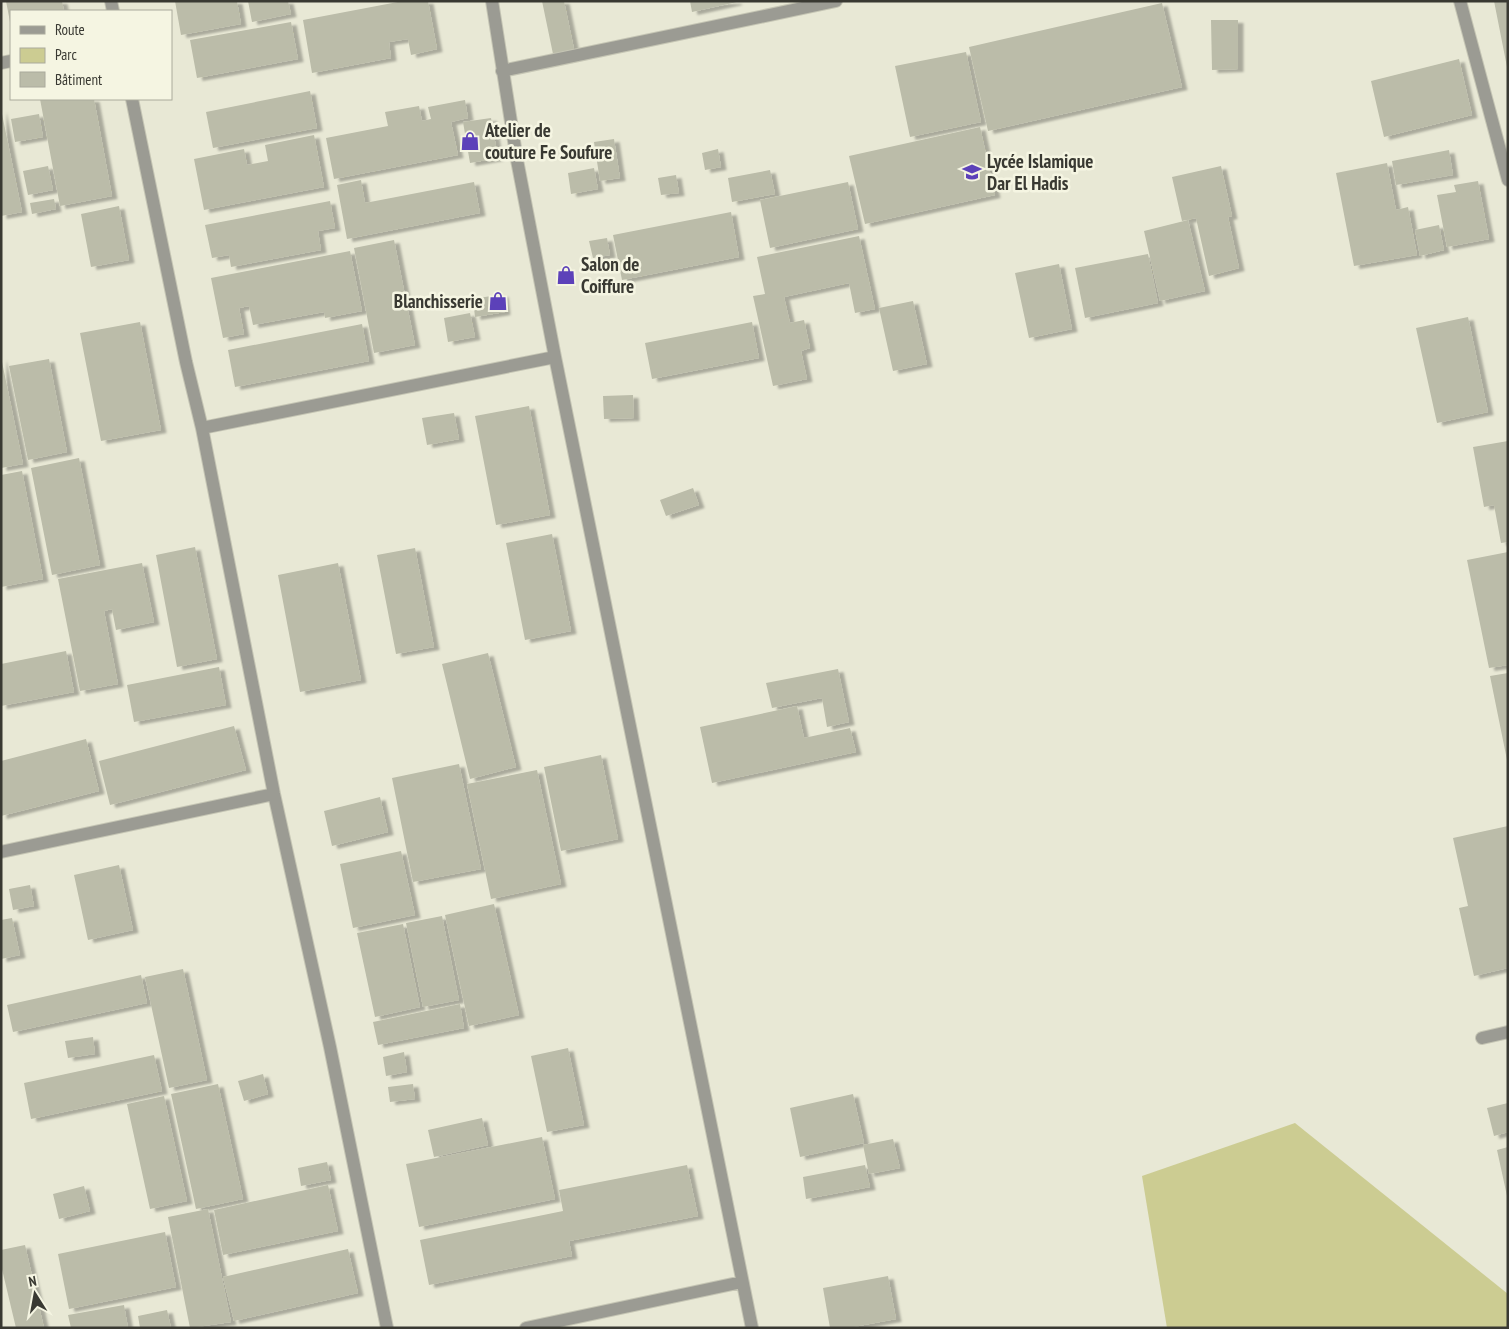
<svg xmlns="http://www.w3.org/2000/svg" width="1509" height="1329" font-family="'PT Sans Narrow',sans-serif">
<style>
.green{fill:#cccc92}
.building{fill:#bbbca9;filter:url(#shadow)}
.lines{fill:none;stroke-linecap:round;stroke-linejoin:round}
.street-casing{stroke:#c5c5b4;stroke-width:14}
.street{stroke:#9b9b93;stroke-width:12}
.labels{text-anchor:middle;stroke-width:5;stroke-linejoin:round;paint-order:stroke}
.poi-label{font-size:19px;font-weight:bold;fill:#393932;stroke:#f5f5e2;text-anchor:start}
</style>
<defs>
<filter id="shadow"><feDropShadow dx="5.5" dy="3" stdDeviation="1" flood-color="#0004"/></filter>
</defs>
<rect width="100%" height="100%" fill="#e8e8d5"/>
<path class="green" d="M1295,1123l213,171v34h-341l-25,-152z"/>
<path class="building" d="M6,1h56l2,10h-53l-1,11z
M175,1h62l4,23 -60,11z
M248,1h40l3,13 -39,8z
M403,1h25l9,48 -26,6 -3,-16 -19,3 2,16 -79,15 -9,-53z
M542,1h22l10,48 -21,5z
M690,1h46l1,1 -45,10z
M1494,1h14v66h-1z
M1162,3l20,84 -194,44 -19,-84z
M1211,20h27v49l-26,1z
M291,22l7,37 -101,19 -7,-38z
M966,52l15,70 -71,15 -15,-71z
M1459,59l13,56 -88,22 -13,-56z
M310,91l7,37 -104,20 -7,-36z
M40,99h54l18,97 -52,10z
M465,100l3,18 -17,4 7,33 -124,24 -8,-41 62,-12 -3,-14 34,-6 3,15 9,-2 -3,-12z
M1,109l21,103 -21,4z
M39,114l4,23 -28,5 -4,-23z
M491,118l7,40 -28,5 -7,-41z
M980,127l15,68 -130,29 -16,-68z
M314,135l10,52 -120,23 -10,-51 50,-10 3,16 21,-4 -3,-16z
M614,139l6,39 -20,3 -6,-39z
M718,149l3,18 -16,3 -3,-17z
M1449,150l4,25 -57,10 -4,-24z
M1387,163l9,47 12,-3 9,48 -63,11 -18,-93z
M48,166l5,24 -25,5 -5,-24z
M1221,166l11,50 -4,1 11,51 -30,8 -13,-58 -14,3 -10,-44z
M594,168l4,21 -27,5 -3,-21z
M770,170l5,24 -43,8 -4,-24z
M676,175l3,18 -18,2 -3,-17z
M361,180l4,23 109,-21 6,31 -133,26 -10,-54z
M1478,181l11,58 -42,8 -10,-52 19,-3 -2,-7z
M848,182l10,47 -88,19 -10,-48z
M54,199l2,10 -24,5 -2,-11z
M330,201l5,27 -17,3 3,19 -90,17 -2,-12 -17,3 -7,-33z
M119,206l10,54 -38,7 -10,-53z
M731,212l8,45 -117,23 -9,-45z
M1188,220l17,71 -45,10 -16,-70z
M1439,225l5,25 -24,6 -5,-26z
M859,236l16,73 -20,4 -6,-30 -65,14 6,26 14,-3 6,28 -9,3 6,28 -34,7 -20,-90 12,-2 -8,-37z
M607,238l3,17 -17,3 -4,-17z
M394,240l21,105 -41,8 -20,-105z
M350,251l12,60 -37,7 -1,-6 -71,13 -4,-19 -10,2 5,26 -21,4 -12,-60z
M1148,254l10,49 -73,15 -10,-50z
M1059,264l13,65 -43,9 -14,-65z
M503,294l2,18 -30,5 -2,-18z
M913,301l14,63 -34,7 -14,-63z
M470,313l5,24 -27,5 -4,-24z
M1468,317l20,95 -51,11 -21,-95z
M140,322l21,108 -60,11 -21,-108z
M752,322l7,36 -107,21 -7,-36z
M362,324l7,37 -134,26 -7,-37z
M1,357l22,107 -22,4z
M49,359l18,93 -39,8 -19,-94z
M633,395l1,23 -30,1 -1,-23z
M529,406l21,109 -54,10 -21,-109z
M454,413l5,26 -32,6 -5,-27z
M1508,441v101l-7,1 -7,-38 -10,2 -11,-60z
M79,458l21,107 -48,10 -21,-107z
M22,471l21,108 -42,8v-112z
M693,488l6,17 -33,11 -6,-16z
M552,534l19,97 -46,9 -19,-97z
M195,547l22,112 -40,8 -21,-112z
M415,548l19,99 -38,7 -19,-99z
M1508,552v113l-19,3 -22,-108z
M142,563l12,59 -38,8 -4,-21 -8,2 14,73 -38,7 -22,-112z
M338,563l23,117 -61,12 -22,-117z
M66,651l8,41 -73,14v-42z
M488,653l28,114 -46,12 -28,-115z
M219,667l7,38 -92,17 -7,-37z
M838,669l11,53 -22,5 -5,-29 -50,10 -6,-25z
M1508,673v87h-1l-17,-84z
M797,706l7,32 46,-10 6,24 -144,31 -12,-56z
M234,726l12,44 -136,35 -11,-44z
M86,739l13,52 -98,25v-55z
M601,755l17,84 -57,12 -17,-84z
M459,764l22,105 -68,13 -21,-104z
M537,770l24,114 -70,15 -24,-115z
M380,797l8,35 -56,14 -8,-35z
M1508,826v142l-34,8 -15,-68 9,-2 -15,-68z
M401,851l14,64 -62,13 -13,-64z
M119,865l14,65 -45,10 -14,-65z
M30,885l4,21 -21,4 -4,-21z
M494,904l25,111 -50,11 -24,-111z
M442,916l17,84 -36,7 -17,-84z
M12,918l8,37 -19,4v-39z
M403,924l17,83 -45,10 -18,-84z
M183,969l24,111 -38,8 -24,-111z
M141,975l6,28 -134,29 -6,-27z
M460,1004l4,24 -86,17 -5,-23z
M93,1037l2,17 -27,4 -3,-17z
M568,1048l16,77 -37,7 -16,-76z
M404,1052l3,20 -21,4 -3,-19z
M154,1055l8,36 -131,28 -7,-36z
M263,1074l5,20 -24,7 -6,-20z
M218,1084l25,115 -47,10 -25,-115z
M413,1084l2,15 -25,3 -2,-15z
M853,1094l11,49 -64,14 -10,-49z
M164,1096l23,105 -37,8 -23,-105z
M1508,1103v29l-14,4 -7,-28z
M482,1118l6,27 -54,12 -6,-27z
M542,1137l13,62 -136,28 -13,-63z
M893,1139l7,29 -31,6 -6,-29z
M1508,1147v49h-1l-10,-46z
M327,1162l4,18 -30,6 -3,-18z
M687,1165l11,51 -129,25 3,15 -143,29 -9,-45 143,-29 -4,-21z
M865,1165l5,22 -64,12 -3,-22z
M328,1185l10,46 -115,24 -9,-45z
M84,1186l6,25 -31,8 -6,-25z
M208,1209l23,113 -41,6 -22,-111z
M165,1232l11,55 -107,22 -11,-55z
M25,1245l19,83h-28l-15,-63v-15z
M348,1249l10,44 -124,28 -11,-44z
M888,1276l8,43 -48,9h-18l-7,-40z
M124,1305l4,23h-57l-3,-13z
M167,1310l4,18h-31l-2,-12z"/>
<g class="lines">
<g class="street-casing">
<path id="street" d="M111,1l2,10
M492,1l25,159 38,197 197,971
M1460,1l48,179
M1,63l10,-2
M502,71l334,-70
M132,99l54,263 16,66 72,366 56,253 57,281
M202,428l353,-71
M1,852l273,-58
M1482,1038l26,-6
M526,1328l216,-46"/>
</g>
<use href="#street" class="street"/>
</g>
<defs>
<g id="shop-bare" transform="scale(1.5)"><path d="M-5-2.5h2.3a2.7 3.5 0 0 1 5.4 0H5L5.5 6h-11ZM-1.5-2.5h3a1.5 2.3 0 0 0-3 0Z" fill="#5c41b9" stroke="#f5f5e2" stroke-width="2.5" paint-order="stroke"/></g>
<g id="university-bare" transform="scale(1.5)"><path d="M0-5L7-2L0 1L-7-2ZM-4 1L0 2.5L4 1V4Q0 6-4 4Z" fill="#5c41b9" stroke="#f5f5e2" stroke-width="2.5" paint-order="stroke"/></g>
</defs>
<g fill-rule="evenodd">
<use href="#shop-bare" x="470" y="141"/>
<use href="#university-bare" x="972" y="172"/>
<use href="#shop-bare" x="566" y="275"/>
<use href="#shop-bare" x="498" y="301"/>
</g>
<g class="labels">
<g class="poi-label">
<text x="485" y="137">Atelier de<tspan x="485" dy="22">couture Fe Soufure</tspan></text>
<text x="987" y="168">Lycée Islamique<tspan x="987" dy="22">Dar El Hadis</tspan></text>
<text x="581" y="271">Salon de<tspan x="581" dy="22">Coiffure</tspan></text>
<text x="483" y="308" text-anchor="end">Blanchisserie</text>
</g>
</g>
<rect width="1509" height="1329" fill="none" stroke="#393932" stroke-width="5"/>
<rect x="10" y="10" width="162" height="90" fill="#f5f5e2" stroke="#aaaa9c"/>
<rect x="20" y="26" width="25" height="8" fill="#9b9b93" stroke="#aaaa9c"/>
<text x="55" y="35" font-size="15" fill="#393932">Route</text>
<rect x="20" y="48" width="25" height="15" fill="#cccc92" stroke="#aaaa9c"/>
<text x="55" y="60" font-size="15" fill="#393932">Parc</text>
<rect x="20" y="72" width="25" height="15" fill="#bbbca9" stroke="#aaaa9c"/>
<text x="55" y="85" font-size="15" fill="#393932">Bâtiment</text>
<g transform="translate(35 1294) rotate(349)" stroke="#f5f5e2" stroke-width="4" paint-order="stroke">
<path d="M0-4L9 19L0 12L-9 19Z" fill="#393932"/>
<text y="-8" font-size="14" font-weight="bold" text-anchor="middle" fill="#393932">N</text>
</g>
</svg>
